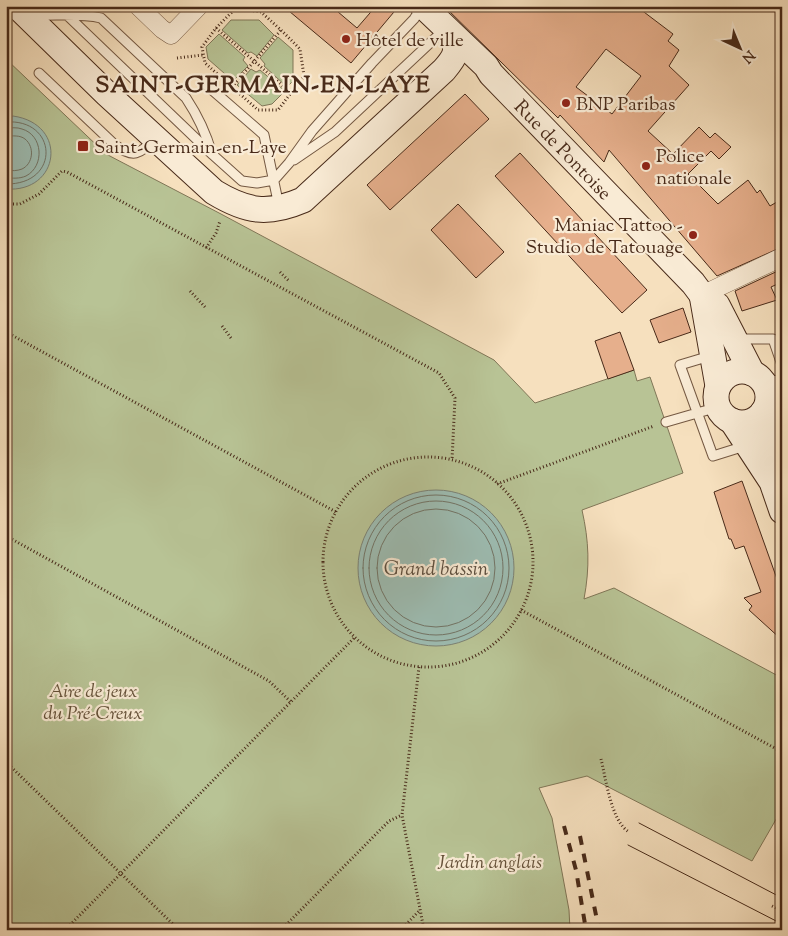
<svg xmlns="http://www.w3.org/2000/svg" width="788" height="936" font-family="'Sorts Mill Goudy',serif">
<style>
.green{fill:#b8c395;stroke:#807657}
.water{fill:#9dbdb3;stroke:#7b8275}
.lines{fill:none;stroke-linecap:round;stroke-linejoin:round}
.shore{stroke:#727466;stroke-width:1}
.building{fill:#e6af8c;stroke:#482a19;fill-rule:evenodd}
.lane-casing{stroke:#745842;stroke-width:11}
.street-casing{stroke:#745842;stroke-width:19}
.secondary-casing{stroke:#482a19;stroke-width:27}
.path{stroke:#482a19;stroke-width:3;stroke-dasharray:1 2.5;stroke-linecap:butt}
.lane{stroke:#f9ebd5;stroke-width:9}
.street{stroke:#f9ebd5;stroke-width:18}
.secondary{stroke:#f9ebd5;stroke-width:25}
.tram{stroke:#482a19;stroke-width:1}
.rail{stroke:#482a19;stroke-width:4;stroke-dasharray:9 9;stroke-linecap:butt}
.poi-dot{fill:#8f2418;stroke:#f9ebd5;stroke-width:2}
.labels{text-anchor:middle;stroke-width:4.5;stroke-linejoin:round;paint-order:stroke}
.poi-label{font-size:19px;fill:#482a19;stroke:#f9ebd5;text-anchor:start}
.street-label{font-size:19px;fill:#482a19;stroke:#f9ebd5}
.park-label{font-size:19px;font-style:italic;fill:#645038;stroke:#f9ebd5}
.water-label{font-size:20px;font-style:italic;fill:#5d4f40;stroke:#f9ebd5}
.district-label{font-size:24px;font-weight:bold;letter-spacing:1px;fill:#482a19;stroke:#f9ebd5}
</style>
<rect width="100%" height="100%" fill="#f6e0be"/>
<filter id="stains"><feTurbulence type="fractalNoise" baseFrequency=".004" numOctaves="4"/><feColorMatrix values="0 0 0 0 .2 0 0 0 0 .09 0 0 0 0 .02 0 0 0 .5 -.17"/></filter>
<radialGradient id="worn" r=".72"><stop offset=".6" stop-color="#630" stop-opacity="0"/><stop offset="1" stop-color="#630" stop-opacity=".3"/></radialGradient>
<path class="green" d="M231,20h28l15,15 -17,21 -6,-4 -3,1 -26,-23z
M219,34l26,23 -2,3 5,6 -15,15 -25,-22 -2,-12z
M278,37l15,13v31l-6,6 -23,-21 1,-2 -5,-6z
M6,59l100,95 115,60 273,146 41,43 99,-33 3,11 13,-4 33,96 -101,37c7,31 8,57 2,89l30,-11 168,90v131l-30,52 -165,-85 -48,12 13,30 17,92 1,20h-564z
M251,69l5,3 4,-2 25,21 -13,13 -10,2 -25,-21z"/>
<path class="water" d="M13,116c56,8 47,77 -7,73v-71z
M358 568a78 78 0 1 1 156 0a78 78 0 1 1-156 0Z"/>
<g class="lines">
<path class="shore" d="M6,122c52,-4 55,63 0,62
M6,128c5,0 11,-1 16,1 21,6 23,37 4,47 -7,3 -13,2 -20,2
M6,136c7,0 14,-1 19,3 10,8 8,25 -3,30 -5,2 -10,2 -16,1
M363 568a73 73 0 1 1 146 0a73 73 0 1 1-146 0Z
M369 568a67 67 0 1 1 134 0a67 67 0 1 1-134 0Z
M377 568a59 59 0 1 1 118 0a59 59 0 1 1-118 0Z"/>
</g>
<path class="building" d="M283,6h48l26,22 19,-22h23l-48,57z
M444,6h192l37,28 -5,7 11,9 -10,16 20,19 -41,46 25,23 26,-27 11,11 5,-5 16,14 -12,12 -8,-8 -23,23 30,30 30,-24 9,13 3,-3 10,16 12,-7v48l-65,29 -108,-126 -5,12 -44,-47 -2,3zM606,49l35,27 -29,38 -36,-27z
M465,94l24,25 -99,91 -23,-25z
M520,153l127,137 -25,23 -127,-137z
M458,204l46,48 -28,26 -45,-48z
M782,269v13l-11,5 6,13 -35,11 -7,-20z
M683,308l8,24 -32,11 -9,-23z
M620,332l14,38 -26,9 -13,-38z
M742,481l40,112v47l-33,-30 3,-4 -8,-8 17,-6 -17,-46 -9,3 -4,-10h-2l-15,-47z"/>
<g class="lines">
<g class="lane-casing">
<path id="lane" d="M34,15c22,1 46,-2 67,3l85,80c12,18 20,35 26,56
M68,16l145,139 29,26 15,2 17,-3 15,-17 23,-32 60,-68 42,-44 8,-12
M39,73l76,72c19,14 24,9 40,-6
M203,82l61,53 15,71
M294,160l41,-28 111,-104
M738,339h35l9,26
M710,356l-30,9 33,91 32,-10
M666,422l52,-15"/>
</g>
<g class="street-casing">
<path id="street" d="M138,6l24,23 9,6 28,-29
M702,295l80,-38
M767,388l15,-5"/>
</g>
<g class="secondary-casing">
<g id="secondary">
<path d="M17,6l90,88 107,98c33,20 54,23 89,8l141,-130c12,-14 15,-19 7,-36"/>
<path id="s1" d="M423,6l63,60 5,8 202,209 9,12 15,10 35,68"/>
<path d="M702,295l16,91"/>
<circle cx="742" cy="397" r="26"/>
<path d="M763,412l4,19 3,9 1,39"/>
<path d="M732,421l40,61 10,29"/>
</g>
</g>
<path class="path" d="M236,8l25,4 20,18 19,19 4,27 -26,34h-20l-53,-47 -3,-16 14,-19z
M216,28l75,65
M177,58l26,-3
M232,87l49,-57
M6,204h14l19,-10 23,-23 5,1 372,201 16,25 -3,62
M206,248l10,-15 4,-12
M280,272l9,9
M190,291l15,16
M222,326l9,12
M6,332l330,180
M323 562a105 105 0 1 1 210 0a105 105 0 1 1-210 0Z
M497,484l157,-58
M6,536l263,145 22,21
M521,610l261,142
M419,667l-17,148 22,115
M601,759c5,20 10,62 28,73
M6,762l173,168
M772,906l6,3 4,-7
M65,930l290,-293
M281,930l108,-109 13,-6
M401,930l18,-19"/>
<use href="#lane" class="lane"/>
<use href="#street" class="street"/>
<use href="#secondary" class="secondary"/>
<path class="tram" d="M639,823l143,75
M628,845l154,79"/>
<path class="rail" d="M564,826l12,44 10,60
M580,836l19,94"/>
</g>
<g class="poi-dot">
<circle cx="346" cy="39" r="5"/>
<circle cx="566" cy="103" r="5"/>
<rect x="77" y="140" width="12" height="12" rx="2.5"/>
<circle cx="646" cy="166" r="5"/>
<circle cx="693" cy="235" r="5"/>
</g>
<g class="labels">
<g class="poi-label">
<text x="356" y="46">Hôtel de ville</text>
<text x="576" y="110">BNP Paribas</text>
<text x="94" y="153">Saint-Germain-en-Laye</text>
<text x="656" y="162">Police<tspan x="656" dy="22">nationale</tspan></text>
<text x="683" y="231" text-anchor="end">Maniac Tattoo -<tspan x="683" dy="22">Studio de Tatouage</tspan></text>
</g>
<g class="street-label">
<text dy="7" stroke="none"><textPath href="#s1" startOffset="201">Rue de Pontoise</textPath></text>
</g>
<g class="park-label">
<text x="93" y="697">Aire de jeux<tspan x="93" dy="22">du Pré-Creux</tspan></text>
<text x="490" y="868">Jardin anglais</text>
</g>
<g class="water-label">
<text x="436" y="575">Grand bassin</text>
</g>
<g class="district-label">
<text x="263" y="92">SAINT-GERMAIN-EN-LAYE</text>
</g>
</g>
<rect width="788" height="936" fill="none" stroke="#f6e0be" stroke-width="25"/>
<rect x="8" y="8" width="773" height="921" fill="none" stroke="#482a19" stroke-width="2.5"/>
<rect x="12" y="12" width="763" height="911" fill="none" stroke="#482a19"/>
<g transform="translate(740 48) rotate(136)" stroke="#f9ebd5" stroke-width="4" paint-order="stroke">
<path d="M0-4L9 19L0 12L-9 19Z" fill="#482a19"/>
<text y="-8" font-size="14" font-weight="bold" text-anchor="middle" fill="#482a19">N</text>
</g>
<rect width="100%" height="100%" filter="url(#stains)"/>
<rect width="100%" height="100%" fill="url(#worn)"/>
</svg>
